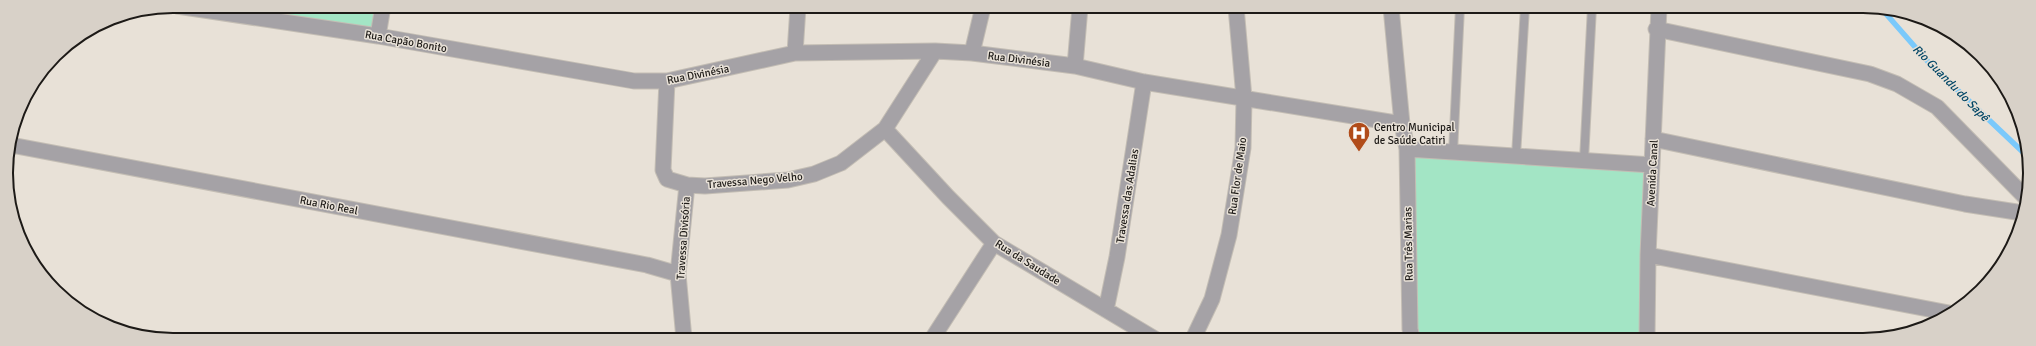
<svg xmlns="http://www.w3.org/2000/svg" width="2036" height="346" font-family="Signika,sans-serif">
<style>
.green{fill:#a3e5c5}
.lines{fill:none;stroke-linecap:round;stroke-linejoin:round}
.stream{stroke:#7ac9fb;stroke-width:5.5}
.lane-casing{stroke:#c3bdb4;stroke-width:10}
.street-casing{stroke:#c3bdb4;stroke-width:17}
.lane{stroke:#a5a2a6;stroke-width:8}
.street{stroke:#a5a2a6;stroke-width:15}
.labels{text-anchor:middle;stroke-width:3;stroke-linejoin:round;paint-order:stroke}
.street-label{font-size:11px;fill:#1d1a17;stroke:#e8e1d7}
.poi-label{font-size:11px;fill:#1d1a17;stroke:#e8e1d7;text-anchor:start}
.water-label{font-size:12px;font-style:italic;fill:#024666;stroke:#e8e1d7}
.rim{fill:none;stroke:#1d1a17;stroke-width:2}
</style>
<rect width="100%" height="100%" fill="#e8e1d7"/>
<path class="green" d="M221,6h156l-5,25z
M1410,155l237,14 -7,170h-221l-7,-10z"/>
<g class="lines">
<path class="stream" d="M1880,7l50,57 96,91"/>
<g class="lane-casing">
<path id="lane" d="M1453,153l7,-146
M1516,156l9,-149
M1584,160l8,-153"/>
</g>
<g class="street-casing">
<path id="street" d="M177,6l201,30 256,45h33l128,-28 140,-2 37,2 103,13 69,16 258,42
M1391,7l11,117 5,25 3,180 2,10
M1656,29l214,45 27,10 40,23 90,92
M378,36l5,-30
M795,53l3,-46
M972,53l11,-46
M1075,66l5,-59
M667,81l-4,89 4,9 20,6 -9,89 6,65
M885,129l63,68 46,46 161,96
M1653,139l312,65 58,9
M11,145l636,120 31,9
M1407,149l245,16
M6,163v-1
M687,185l18,1 83,-6 26,-6 27,-11 44,-34 50,-78
M1648,255l301,58
M1106,310l11,-53 27,-175
M932,339l62,-96
M1193,339l19,-40 17,-64 14,-87 1,-50 -8,-91
M1647,339l1,-84 11,-248"/>
</g>
<use href="#lane" class="lane"/>
<use href="#street" class="street"/>
</g>
<defs>
<g id="hospital-pin" transform="scale(1.15)"><path d="M0 17L-7.5 6A9.5 9.5 0 1 1 7.5 6Z" fill="#b14c1a" stroke="#e8e1d7"/><path d="M-5-5h3v3.5h4V-5h3V5h-3V1.5h-4V5h-3Z" fill="#fff"/></g>
</defs>
<g fill-rule="evenodd">
<use href="#hospital-pin" x="1359" y="133"/>
</g>
<g class="labels">
<g class="street-label">
<text transform="translate(406 41) rotate(10)" y="4">Rua Capão Bonito</text>
<text transform="translate(1019 59) rotate(7)" y="4">Rua Divinésia</text>
<text transform="translate(698 74) rotate(-11)" y="4">Rua Divinésia</text>
<text transform="translate(1652 173) rotate(-87)" y="4">Avenida Canal</text>
<text transform="translate(1237 176) rotate(-82)" y="4">Rua Flor de Maio</text>
<text transform="translate(755 180) rotate(-5)" y="4">Travessa Nego Velho</text>
<text transform="translate(1127 196) rotate(-81)" y="4">Travessa das Adalias</text>
<text transform="translate(329 205) rotate(11)" y="4">Rua Rio Real</text>
<text transform="translate(683 238) rotate(-86)" y="4">Travessa Divisória</text>
<text transform="translate(1408 244) rotate(-91)" y="4">Rua Três Marias</text>
<text transform="translate(1028 262) rotate(32)" y="4">Rua da Saudade</text>
</g>
<g class="poi-label">
<text x="1374" y="131">Centro Municipal<tspan x="1374" dy="13">de Saúde Catiri</tspan></text>
</g>
<g class="water-label">
<text transform="translate(1951 83) rotate(45)" y="4">Rio Guandu do Sapê</text>
</g>
</g>
<path d="M0 0H2036V346H0ZM173 13H1863A160 160 0 0 1 2023 173V173A160 160 0 0 1 1863 333H173A160 160 0 0 1 13 173V173A160 160 0 0 1 173 13Z" fill="#d8d1c8" fill-rule="evenodd"/>
<path class="rim" d="M173 13H1863A160 160 0 0 1 2023 173V173A160 160 0 0 1 1863 333H173A160 160 0 0 1 13 173V173A160 160 0 0 1 173 13Z"/>
</svg>
